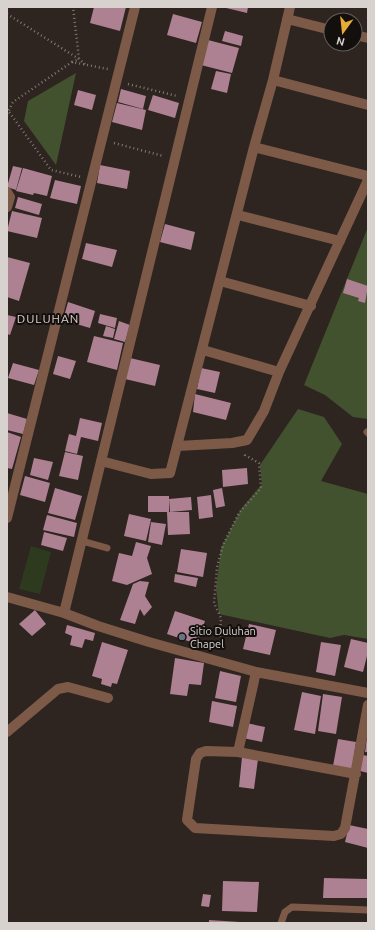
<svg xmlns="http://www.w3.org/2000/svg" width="375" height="930" font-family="Ubuntu,sans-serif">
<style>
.green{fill:#2d3a1d}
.forest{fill:#42522f}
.building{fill:#ad8192}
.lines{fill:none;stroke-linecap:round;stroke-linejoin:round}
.path{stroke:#827a77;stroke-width:2.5;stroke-dasharray:1 3;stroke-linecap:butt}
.service{stroke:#7d5a48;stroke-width:7}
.minor{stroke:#7d5a48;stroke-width:10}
.worship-dot{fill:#6b7280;stroke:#130f0d;stroke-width:1.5}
.labels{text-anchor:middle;stroke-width:4;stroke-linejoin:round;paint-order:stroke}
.poi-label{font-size:11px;fill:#d8d2cf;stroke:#130f0d;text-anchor:start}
.neighbourhood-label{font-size:12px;letter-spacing:1px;fill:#ded1cb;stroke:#130f0d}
</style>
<rect width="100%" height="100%" fill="#2e2420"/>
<path class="green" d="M31,546l20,6 -11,42 -21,-5z"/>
<path class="forest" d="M76,73l-20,92 -32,-44 4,-20z
M368,227v192l-15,-2 -28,-22 -21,-10z
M298,409l26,8 18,27 -21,37 47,13v145l-24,-4 -14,3 -111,-24 -3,-26 5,-40 20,-39 21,-25 -2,-19z"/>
<path class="building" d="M94,7h32l-6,24 -30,-8z
M222,7h26l-1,6z
M173,14l29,8 -6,21 -29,-8z
M225,31l18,5 -2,10 -19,-5z
M208,40l31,8 -7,25 -31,-8z
M216,71l15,3 -4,19 -16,-4z
M121,89l25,7 -3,13 -25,-7z
M78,90l18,5 -4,15 -18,-5z
M153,95l26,8 -4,15 -27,-8z
M117,103l29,7 -4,20 -30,-8z
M100,165l30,6 -3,18 -30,-6z
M13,166l9,2 -6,22 -9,-3z
M23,168l29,8 -5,20 -13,-3 -1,2 -17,-4z
M55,180l26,6 -4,18 -27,-6z
M18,197l24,7 -3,11 -24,-7z
M12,211l30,7 -5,20 -30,-7z
M165,224l30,8 -4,18 -31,-8z
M86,243l31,7 -5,17 -30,-8z
M7,257l23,6 -11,38 -12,-4z
M347,279l21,7 -3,17 -7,-2 1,-3 -16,-5z
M68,302l27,9 -5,17 -27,-8z
M100,314l17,4 -2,10 -17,-5z
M7,315l9,2 -6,18 -3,-1z
M119,321l11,4 -5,17 -11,-3z
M106,326l9,3 -2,9 -10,-2z
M94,336l29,7 -6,27 -30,-8z
M58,356l18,5 -6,18 -17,-5z
M130,358l30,7 -5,21 -30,-7z
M13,363l26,7 -5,15 -26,-7z
M201,368l19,4 -5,21 -18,-4z
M195,394l36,9 -5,17 -33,-8z
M7,413l20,6 -4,15 -16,-4z
M80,418l22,5 -4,18 -17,-4 -4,17 -12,-3 4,-17 7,2z
M7,432l14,5 -9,32 -5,-1z
M65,452l18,4 -5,24 -19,-4z
M34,458l19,4 -5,18 -18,-5z
M247,468l1,16 -25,3 -1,-17z
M25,476l25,7 -5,19 -25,-7z
M55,488l27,8 -7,24 -27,-7z
M222,488l3,18 -9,2 -3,-18z
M211,495l2,22 -14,2 -2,-22z
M148,496h21v16h-21z
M191,497l1,13 -22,2 -1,-13z
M167,512h22l1,22 -22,1z
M129,514l22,5 -5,22 -22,-5z
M47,515l30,8 -3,14 -31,-7z
M151,522l15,2 -4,21 -14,-3z
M44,532l23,6 -4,13 -22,-6z
M136,542l15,4 -4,12 5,16 -25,11 -15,-4 7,-28 13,3z
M181,549l26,4 -4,24 -26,-5z
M175,574l23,4 -2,9 -22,-5z
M140,581l9,1 -4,14 7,11 -8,9 -4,-7 -5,15 -15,-4 13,-36z
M35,610l11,14 -14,12 -13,-12z
M175,611l30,10 -8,23 -30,-10z
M249,624l27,6 -6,25 -27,-6z
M67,625l28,8 -2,8 -8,-2 -3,9 -12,-3 2,-9 -7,-3z
M351,639l17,4v9l-5,20 -19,-5z
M102,642l26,8 -11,34 -5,-1 -1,4 -10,-3 1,-5 -10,-3z
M321,642l20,3 -6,31 -19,-4z
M175,658l29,5 -3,22 -12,-1 -2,12 -17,-2z
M220,671l21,5 -5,26 -21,-4z
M302,692l19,4 -6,38 -21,-4z
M323,694l19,3 -6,37 -18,-3z
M212,701l25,5 -4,21 -24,-5z
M246,723l19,4 -3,15 -19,-4z
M367,737h1v15h-3z
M338,739l18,3 -4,27 -19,-3z
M363,755l5,1v17l-8,-2z
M242,757l16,2 -4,30 -15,-2z
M349,825l19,4v19l-23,-6z
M324,878l44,1v19h-45z
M223,881l36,1 -2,30 -35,-1z
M203,894l8,1 -2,12 -8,-1z
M209,920l31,2v1h-31z"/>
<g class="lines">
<path class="path" d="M7,14l72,45 6,5
M72,62l7,-3 -6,-52
M128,84l49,12
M7,109l44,61 30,7
M7,114l6,-12 59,-40 36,7
M114,143l49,13
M219,649l2,-31 -7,-15 3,-36 6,-22 16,-32 22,-25 -2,-25 -14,-8 1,-3"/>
<path class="service" d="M367,432l1,1
M82,541l25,7
M281,923l4,-11 7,-5 76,3"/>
<path class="minor" d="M287,19l44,11
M355,35l13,3
M273,80l95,25
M254,147l114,29
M7,192l3,5 -3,10
M238,215l102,26
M220,281l91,25
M203,350l76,22
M178,446l54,-3 15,-3 17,-29 15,-39 89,-192
M101,461l50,13 19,-1 84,-326 19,-67 17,-73
M7,518l128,-511
M7,597l57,16 34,13 51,16 107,30 112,21
M64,613l148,-606
M7,732l51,-43 10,-2 40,11
M238,752l18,-80
M356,774l-118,-22 -32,-1 -6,2 -4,6 -9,61 8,8 139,8 7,-2 4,-6 23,-123"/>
</g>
<circle class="worship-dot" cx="182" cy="637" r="4"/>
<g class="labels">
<g class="poi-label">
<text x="190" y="635">Sitio Duluhan<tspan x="190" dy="13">Chapel</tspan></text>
</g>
<g class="neighbourhood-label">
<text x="48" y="323">DULUHAN</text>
</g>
</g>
<rect width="375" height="930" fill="none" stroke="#d8d2cf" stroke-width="16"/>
<g transform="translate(343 32) rotate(195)"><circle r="19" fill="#130f0d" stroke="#625d5b"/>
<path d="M0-3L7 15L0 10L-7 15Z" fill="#e8ab37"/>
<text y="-6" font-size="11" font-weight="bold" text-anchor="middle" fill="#d8d2cf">N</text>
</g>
</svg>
